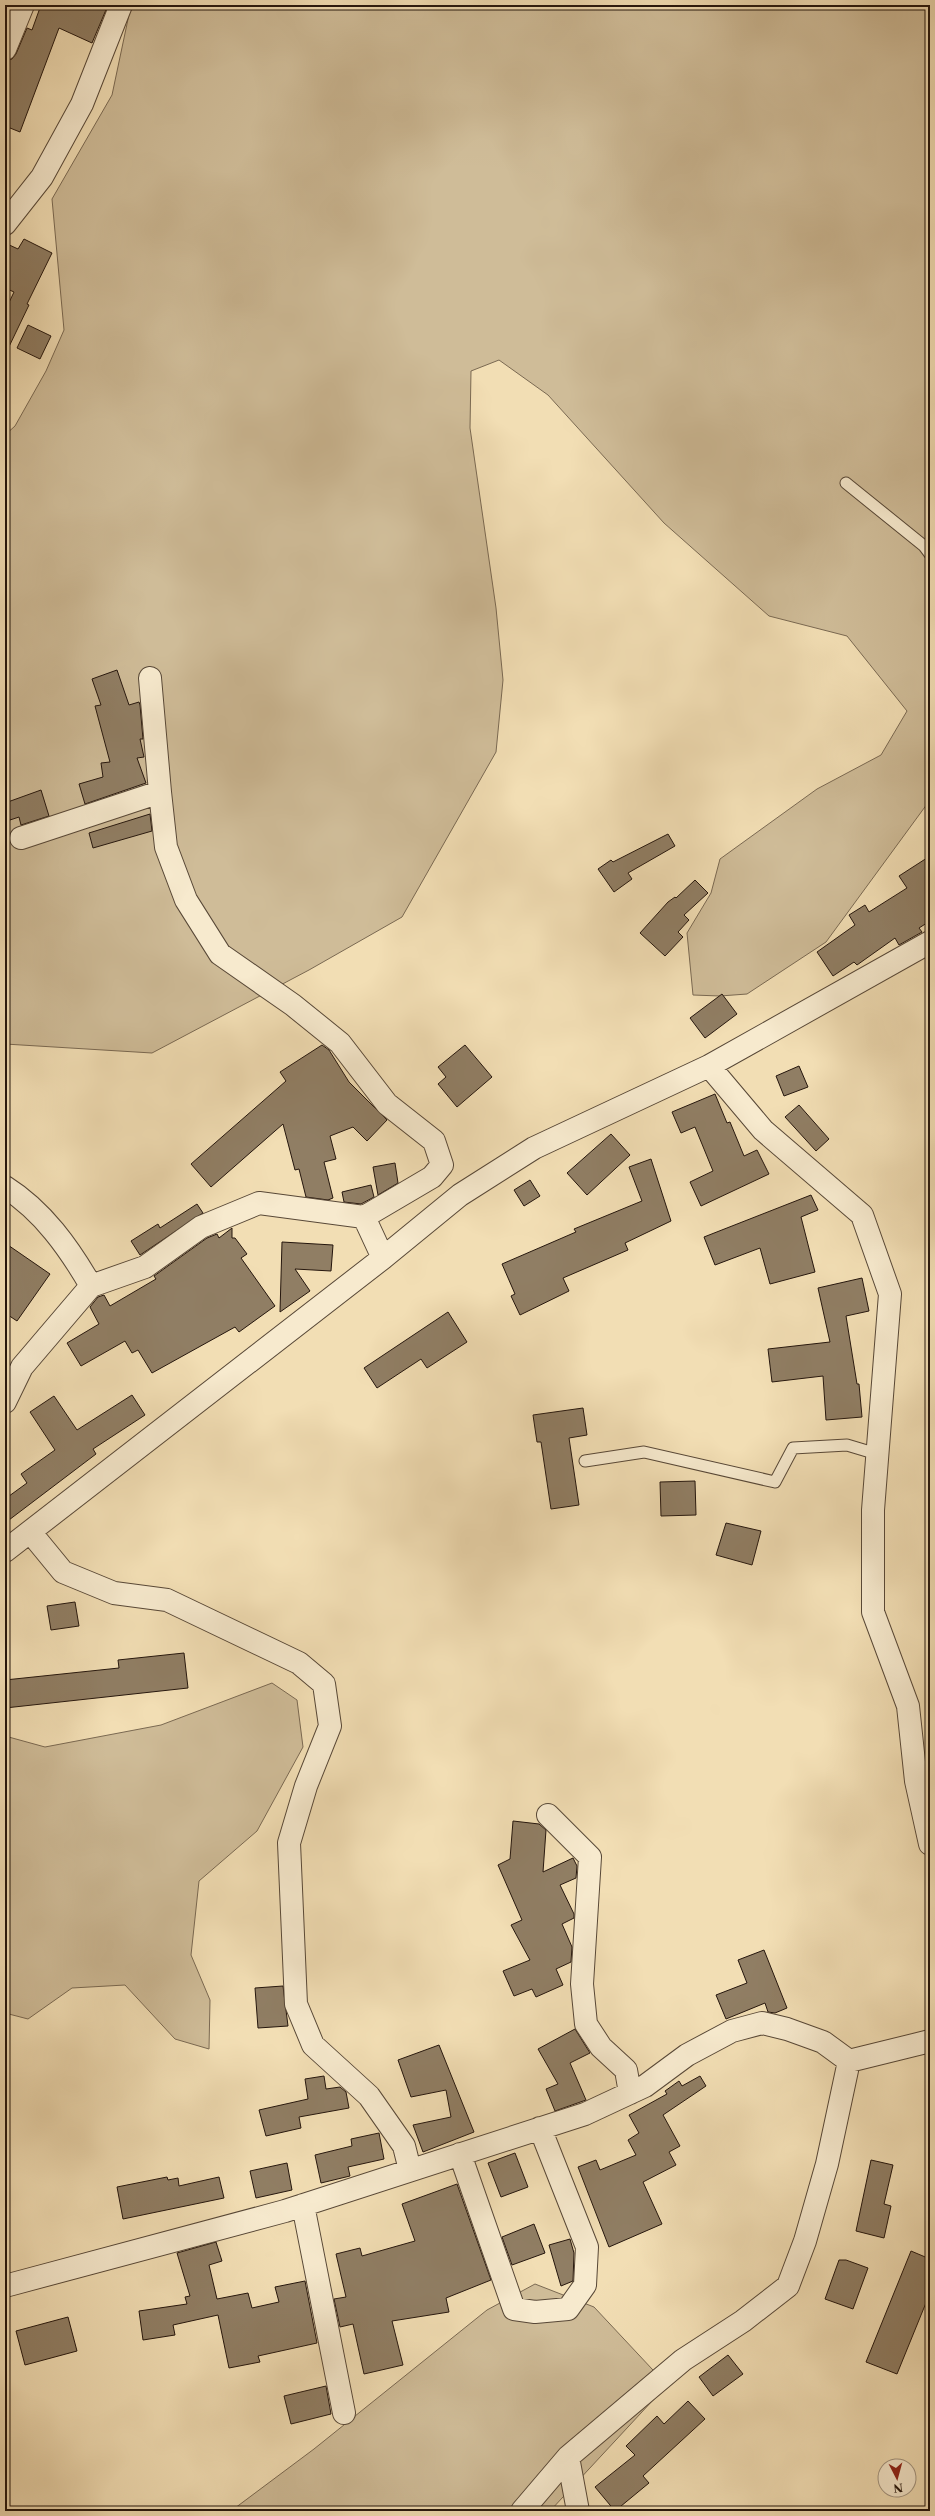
<svg xmlns="http://www.w3.org/2000/svg" width="935" height="2516" font-family="'Libre Caslon Text',serif">
<style>
.green{fill:#cfbc98;stroke:#7a6952}
.building{fill:#907e64;stroke:#25160d}
.lines{fill:none;stroke-linecap:round;stroke-linejoin:round}
.service-casing{stroke:#584837;stroke-width:13}
.minor-casing{stroke:#584837;stroke-width:24}
.service{stroke:#f7eace;stroke-width:11}
.minor{stroke:#f7eace;stroke-width:22}
</style>
<rect width="100%" height="100%" fill="#f2deb4"/>
<filter id="stains"><feTurbulence type="fractalNoise" baseFrequency=".005" numOctaves="4"/><feColorMatrix values="0 0 0 0 .2 0 0 0 0 .09 0 0 0 0 .02 0 0 0 .5 -.17"/></filter>
<radialGradient id="worn" r=".72"><stop offset=".6" stop-color="#630" stop-opacity="0"/><stop offset="1" stop-color="#630" stop-opacity=".3"/></radialGradient>
<path class="green" d="M131,5h799v795l-104,142 -79,52 -27,2 -27,-1 -6,-62 24,-40 9,-34 97,-70 64,-34 26,-44 -60,-75 -78,-20 -105,-93 -116,-128 -49,-35 -28,11 -1,57 26,180 7,72 -7,72 -94,165 -93,53 -157,83 -147,-9v-609l10,-9 31,-55 18,-41 -12,-131 60,-104z
M272,1683l25,17 6,47 -46,84 -58,50 -8,74 19,45 -1,49 -34,-10 -50,-54 -53,3 -44,31 -23,-6v-277l40,11 116,-22z
M535,2284l59,23 73,78 -117,126h-319l83,-62 173,-139z"/>
<path class="building" d="M41,5h67l-16,38 -33,-15 -39,104 -15,-6v-65l7,-2 4,-5 11,-26 5,2z
M24,239l28,14 -25,51 2,1 -24,50v-44l9,-19 -9,-4v-45l13,6z
M28,325l23,11 -11,23 -23,-11z
M117,670l12,35 10,-3 1,3 3,34h-3l4,18 -7,1 9,25 -61,21 -6,-20 24,-7 -2,-14 9,-1 -15,-56 6,-1 -9,-26z
M41,790l8,26 -28,9 -2,-8 -9,3 -5,-17z
M150,814l2,17 -59,17 -4,-15z
M668,834l7,12 -47,27 4,6 -18,13 -16,-23 13,-9 2,2z
M930,856v65l-11,7 3,4 -23,13 -4,-7 -38,27 -3,-3 -21,14 -16,-24 38,-27 -6,-10 16,-10 4,7 38,-24 -8,-12z
M695,880l13,13 -24,22 5,5 -11,12 5,5 -18,19 -25,-23 28,-31 7,-5 1,1z
M722,994l15,20 -32,24 -15,-20z
M322,1045l7,5 20,32 38,38 -20,21 -14,-14 -23,9 6,23 -12,3 9,36 -5,2 -22,-3 -7,-28 -4,1 -12,-46 -72,63 -20,-23 95,-83 -6,-9z
M465,1045l27,32 -35,30 -19,-23 8,-7 -8,-10z
M799,1066l9,21 -24,9 -8,-20z
M715,1094l12,29 3,-1 14,34 13,-6 12,24 -68,32 -11,-24 23,-11 -18,-44 -14,6 -9,-21z
M799,1105l30,34 -13,12 -31,-34z
M611,1134l19,21 -43,40 -20,-22z
M651,1159l20,62 -46,22 3,7 -65,28 6,13 -49,24 -9,-19 4,-2 -13,-30 74,-32 -2,-3 68,-28 -13,-34z
M395,1163l3,20 -20,12 -5,-28z
M530,1180l10,16 -16,10 -10,-16z
M371,1185l3,12 -13,7 -17,-2 -2,-10z
M811,1195l7,15 -17,7 14,55 -45,12 -10,-36 -45,17 -11,-28z
M197,1204l6,9 -63,42 -9,-14 27,-17 2,4z
M232,1228v10h3l12,16 -6,4 34,48 -36,26 -4,-5 -83,46 -14,-23 -6,3 -7,-12 -44,25 -14,-23 32,-19 -9,-17 8,-10 6,-2 6,11 46,-27 -2,-3 53,-38 10,-4 2,4z
M282,1242l51,3 -2,26 -36,-2 15,22 -30,21z
M5,1243l45,31 -33,47 -12,-8z
M862,1278l7,33 -23,5 11,68h2l3,33 -36,3 -3,-44 -51,6 -4,-33 62,-7 -12,-54z
M448,1312l19,30 -40,26 -6,-9 -44,29 -13,-20z
M132,1395l13,20 -52,34 3,5 -91,69v-24l22,-16 -6,-9 34,-24 -25,-38 24,-16 23,34z
M583,1408l4,27 -18,3 10,67 -28,4 -10,-67h-4l-4,-27z
M695,1481l1,34 -35,1 -1,-34z
M726,1523l35,8 -9,34 -36,-10z
M75,1602l4,24 -28,4 -4,-24z
M184,1653l4,35 -183,20v-28l114,-12 -1,-8z
M513,1821l26,3 7,6 -3,42 30,-14 4,8 -1,12 -16,7 14,29v4l-12,6 10,23 -1,15 -15,7 7,16 -27,12 -4,-8 -18,7 -11,-25 27,-11 -19,-35 11,-5 -24,-55 12,-6z
M764,1950l23,58 -12,5 -7,-1 -3,-9 -39,16 -10,-24 31,-12 -9,-23z
M283,1986l5,40 -30,2 -3,-40z
M575,2029l15,24 -20,10 16,37 -31,11 -9,-22 12,-5 -20,-35z
M439,2045l35,87 -51,20 -10,-27 38,-8 -5,-27 -35,7 -13,-37z
M324,2076l2,13 14,-2 6,5 3,16 -50,9 2,11 -35,8 -7,-26 49,-11 -3,-20z
M700,2076l6,10 -43,29 17,31 -11,6 7,13 -33,17 19,42 -53,23 -31,-80 18,-7 4,10 36,-15 -8,-15 11,-7 -10,-18 38,-21 -2,-3 14,-10 3,5z
M379,2133l5,26 -36,8 2,9 -29,7 -6,-28 37,-9 -1,-7z
M515,2153l13,34 -27,10 -13,-34z
M871,2160l22,5 -9,39 7,2 -7,32 -28,-7z
M287,2163l5,27 -36,8 -6,-27z
M167,2177l1,3 10,-2 1,8 40,-9 5,21 -101,21 -6,-32z
M457,2184l34,96 -45,18 3,14 -57,9 11,44 -39,9 -11,-50 -13,3 -6,-28 12,-2 -10,-43 24,-6 2,8 53,-15 -13,-37z
M534,2224l11,29 -33,12 -10,-28z
M570,2239l4,14 -1,28 -12,5 -12,-41z
M216,2242l6,19 -13,4 8,34 31,-6 4,15 27,-6 -4,-15 30,-6 12,62 -59,13 2,6 -31,6 -11,-53 -45,10 2,10 -32,5 -4,-29 48,-7 -2,-7 5,-1 -13,-43z
M911,2251l19,8v34l-33,81 -31,-12z
M839,2260h7l22,8 -15,41 -28,-10z
M68,2317l9,34 -52,14 -9,-34z
M728,2355l15,19 -30,22 -14,-19z
M326,2386l5,28 -40,10 -7,-28z
M688,2401l17,18 -62,57 6,7 -34,28 -20,-24 40,-32 -9,-9 31,-30 7,8z"/>
<g class="lines">
<g class="service-casing">
<path id="service" d="M846,483l78,63 6,8
M585,1461l59,-9 131,30 18,-34 54,-3 30,9"/>
</g>
<g class="minor-casing">
<path id="minor" d="M5,49l18,-44
M5,224l37,-47 40,-73 39,-99
M160,792l6,55 20,53 34,54 73,51 47,38 47,61 47,37 8,24 -10,12 -68,40
M21,838l139,-46 -10,-114
M709,1066l54,64 99,85 28,79 -17,216v102l35,94 8,75 14,63
M5,1187c38,24 64,61 86,99
M5,1402l17,-35 69,-81 54,-19 56,-40 58,-24 105,14 19,41
M31,1533l32,39 51,21 53,7 132,63 25,21 6,42 -24,60 -17,57 7,161 17,41 56,51 35,50 6,24
M5,1551l378,-293 77,-63 74,-47 175,-82 221,-124
M548,1815l42,42 -8,127 4,40 15,23 25,23 4,23
M460,2154l54,155 21,3 33,-3 17,-24 2,-38 -47,-119
M303,2205l41,208
M5,2286l280,-75 300,-97 60,-28 42,-31 45,-24 30,-8 25,6 36,13 26,19 81,-20
M568,2457l10,54
M522,2511l46,-54 115,-97 60,-39 45,-35 17,-45 22,-77 22,-103"/>
</g>
<use href="#service" class="service"/>
<use href="#minor" class="minor"/>
</g>
<rect width="935" height="2516" fill="none" stroke="#f2deb4" stroke-width="20"/>
<rect x="6" y="6" width="923" height="2504" fill="none" stroke="#25160d" stroke-width="2"/>
<rect x="10" y="10" width="915" height="2496" fill="none" stroke="#25160d"/>
<g transform="translate(897 2478) rotate(174)"><circle r="19" fill="#f7eace" stroke="#a39581"/>
<path d="M0-3L7 15L0 10L-7 15Z" fill="#8f2418"/>
<text y="-6" font-size="11" font-weight="bold" text-anchor="middle" fill="#25160d">N</text>
</g>
<rect width="100%" height="100%" filter="url(#stains)"/>
<rect width="100%" height="100%" fill="url(#worn)"/>
</svg>
